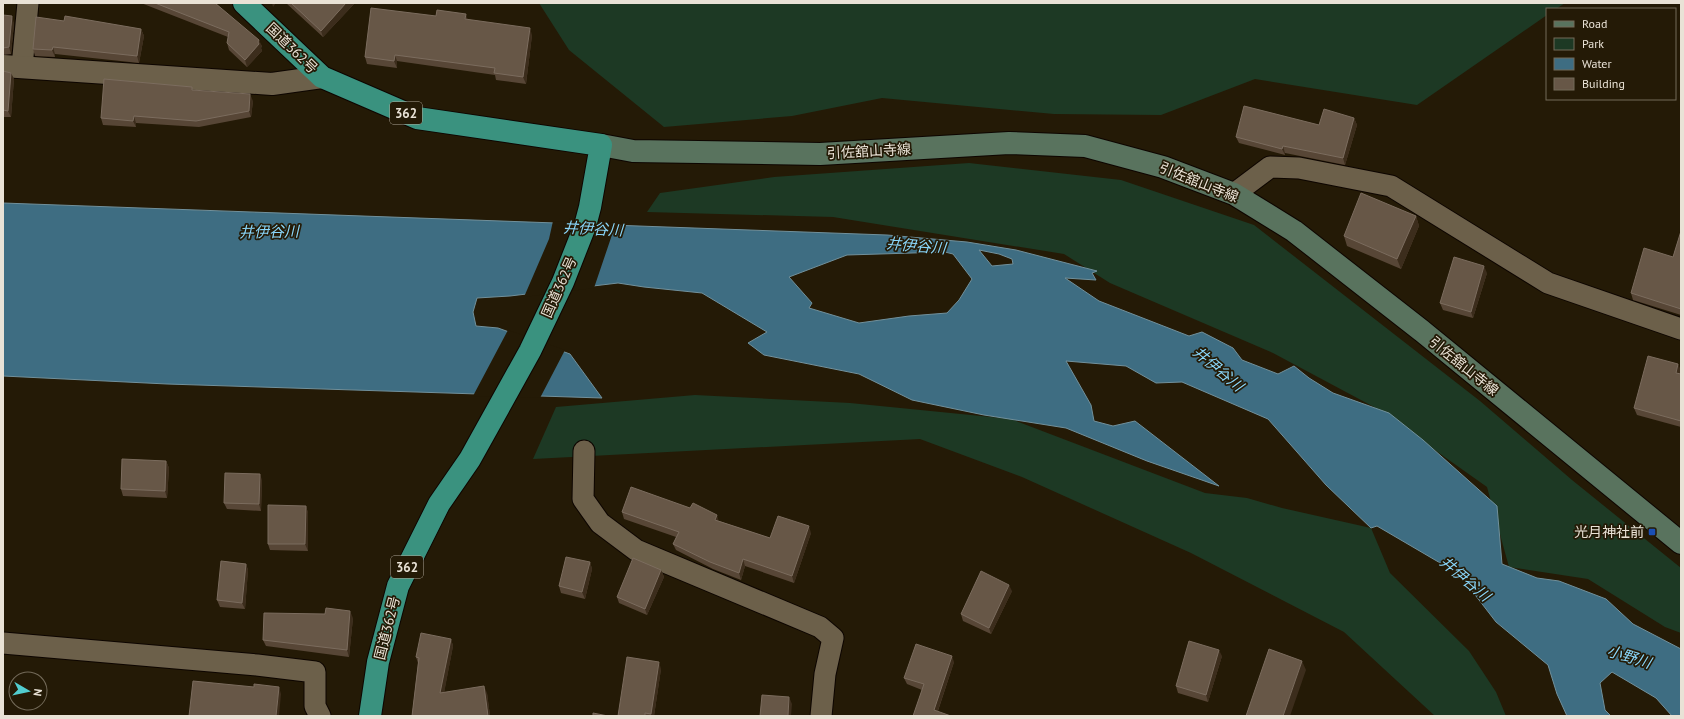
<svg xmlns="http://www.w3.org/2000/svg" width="1684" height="719" font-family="'PT Sans','Noto Sans JP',sans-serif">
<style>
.green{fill:#1d3924}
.water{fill:#3e6d82;stroke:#71909b;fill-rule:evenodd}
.pier{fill:#241a06}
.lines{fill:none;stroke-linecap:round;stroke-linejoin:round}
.minor-casing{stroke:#0d0500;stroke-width:23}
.tertiary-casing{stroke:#0d0500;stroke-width:24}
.secondary-casing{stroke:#0d0500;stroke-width:24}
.trunk-casing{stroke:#0d0500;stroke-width:24}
.minor{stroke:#6c604a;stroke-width:21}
.tertiary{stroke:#6c604a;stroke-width:22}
.secondary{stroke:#59735e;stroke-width:22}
.trunk{stroke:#3a927f;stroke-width:22}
.wall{fill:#574636}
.shaded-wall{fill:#3c2d1c}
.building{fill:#675747;stroke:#7b6c5e}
.transit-dot{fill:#1a4fb4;stroke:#241a06;stroke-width:1.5}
.labels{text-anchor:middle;stroke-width:3.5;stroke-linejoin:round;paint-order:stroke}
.shield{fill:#241a06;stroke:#aea698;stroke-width:1}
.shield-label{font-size:13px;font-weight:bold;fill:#e9e2d6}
.street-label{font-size:14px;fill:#e9e2d6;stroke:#241a06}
.poi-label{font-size:14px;fill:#e9e2d6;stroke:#241a06;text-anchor:end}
.water-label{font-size:15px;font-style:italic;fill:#8ad7fb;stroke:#241a06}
</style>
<rect width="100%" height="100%" fill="#241a06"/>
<path class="green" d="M539,3h1026l-9,6h-9v6l-130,90 -162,-26 -94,36 -107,-1 -172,-16 -90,18 -128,11 -95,-77z
M969,163l152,17 133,45 226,176 92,79 109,88v65l-16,-6 -77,-48 -79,-12 -22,-80 -113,-80 -101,-54 -163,-70 -46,-29 -231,-37 -186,-5 13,-19 114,-16z
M695,395l155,8 161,16 194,74 42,5 35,10 89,20 19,45 79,78 27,41 10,24h-71l-91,-84 -153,-79 -169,-76 -102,-38 -387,20 23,-52z"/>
<path class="water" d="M3,203l884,32 80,7 49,8 81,21 -5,2 4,7 -31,-2 34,23 90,35 13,-4 31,16 9,12 36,14 16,-8 15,12 24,15 56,20 34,27 74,66 5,58 35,14 22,3 47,18 27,25 48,25v67h-9l-16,-18 -44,-26 -12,11 5,27 6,6h-44l-10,-22 -9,-29 -52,-43 -37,-48 -82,-48 -6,2 -45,-43 -58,-66 -86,-37 -26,1 -30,-17 -60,-5 25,44 3,16 19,5 22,-5 84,65 -72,-25 -81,-33 -82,-13 -72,-15 -53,-26 -95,-19 -16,-12 19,-11 -65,-39 -58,-6 -26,-4 -108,13 -33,2 -4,14 3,14 22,2 72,26 32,44 -435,-14 -164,-8zM979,250l20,4 13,5 1,5 -21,2zM945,252l8,2 19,25 -13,21 -12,13 -38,3 -50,7 -50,-15 3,-5 -23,-26 58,-22z"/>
<path class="pier" d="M553,221l63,2 -22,65 -70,9 25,-58z
M508,330l57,20 -25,48 -67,-2z"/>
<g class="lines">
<g class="minor-casing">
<path id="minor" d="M22,67l6,-64
M1234,194l36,-27 29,1 92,18 157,97 133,46
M584,451l-1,48 17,24 36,27 184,77 13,11 -8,36 -4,42
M3,643l254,22 58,7v34l5,10"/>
</g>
<g class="tertiary-casing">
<path id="tertiary" d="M3,66l269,18 50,-7"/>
</g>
<g class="secondary-casing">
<path id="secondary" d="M601,145l32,6 187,3 189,-11 76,3 78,21 71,27 60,37 128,100 259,212"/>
</g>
<g class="trunk-casing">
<path id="trunk" d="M244,3l78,74 95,41 184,27 -11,62 -5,19 -22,56 -33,69 -60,108 -31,45 -41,82 -20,76 -8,54"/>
</g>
<use href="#minor" class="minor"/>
<use href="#tertiary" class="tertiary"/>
<use href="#secondary" class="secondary"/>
<use href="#trunk" class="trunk"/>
</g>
<path class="wall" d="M141,3h74l47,43 -1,2 1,3 -15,16 -18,-17 -2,-7 1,-6z
M286,3h69l-32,34z
M3,15l11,8 -3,31 -8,1z
M468,20l64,15 -6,49 -30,-4 -1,-5 -98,-14v7l-30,-4 -2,-7z
M64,21l77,8 3,7 -5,27 -84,-9v3l-20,-1 -2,-7z
M3,71l8,2 3,6 -3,38h-8z
M193,90l60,11 -2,16 -52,10 -63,-4v4l-33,-2 -2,-7z
M1354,118l3,7 -12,40 -60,-12v2l-46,-12 -3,-6 83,-12z
M1416,216l3,10 -18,43 -54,-23 -3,-10z
M1681,231v84l-48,-15 -2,-7 42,-36z
M1487,273l-14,45 -30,-8 -3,-7z
M1681,370l-1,4h1v53l-44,-12 -3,-7z
M166,461l3,7 -2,30 -44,-2 -2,-7z
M262,480l-1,31 -34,-2 -3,-6z
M306,506l2,7v38l-38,-1 -2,-6z
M622,512l97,9 51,17 41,-5 -17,50 -49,-17 -4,14 -28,-11 -37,-19 -3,-6 3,-7 -52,-18z
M590,562l2,7 -7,30 -24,-6 -2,-7z
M246,564l2,6 -3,39 -25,-2 -3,-7z
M661,570l3,7 -17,38 -28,-12 -2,-6z
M1012,591l-21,43 -28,-13 -2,-7z
M353,618l-4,39 -83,-11 -3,-6z
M451,639l2,7 -9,46 43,1 3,23h-78l6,-53 -2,-6z
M1222,656l-14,46 -30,-9 -2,-7z
M954,662l-16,49 -25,5 9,-26 -15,-6 -3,-6z
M661,669l-7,47h-36z"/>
<path class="shaded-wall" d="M272,3h4l-3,4z
M346,3h9l-32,34 -2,-6z
M466,14l2,7 -3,-2z
M12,16l2,7 -3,31 -2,-7z
M530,28l2,7 -6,49 -3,-7z
M141,29l3,7 -5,27 -2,-7z
M259,40l3,6 -1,2 1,3 -15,16 -2,-7z
M53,47l2,7v3l-3,-7z
M395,55l2,6v7l-3,-7z
M11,73l3,6 -3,38 -3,-6z
M250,94l3,7 -2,16 -2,-6z
M134,116l2,7v4l-3,-6z
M1354,118l3,7 -12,40 -2,-7z
M1283,146l2,7v2l-3,-6z
M1416,216l3,10 -18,43 -4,-10z
M1484,266l3,7 -14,45 -2,-6z
M1678,364l3,6 -2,9 -3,-6z
M166,461l3,7 -2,30 -2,-7z
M260,474l2,6 -1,31 -2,-7z
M306,506l2,7v38l-3,-7z
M717,515l2,7 -4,-2z
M809,526l2,7 -17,50 -2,-7z
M743,559l2,7 -4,14 -2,-7z
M590,562l2,7 -7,30 -3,-7z
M246,564l2,6 -3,39 -3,-6z
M661,570l3,7 -17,38 -2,-6z
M1009,585l3,6 -21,43 -2,-6z
M350,611l3,7 -4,39 -2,-7z
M451,639l2,7 -10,53 -3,-6z
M1219,650l3,6 -14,46 -2,-7z
M952,656l2,6 -18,54 -2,-6z
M1302,661l4,9 -16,46h-7z
M659,662l2,7 -7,47h-2l-1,-2z
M484,686l3,7 3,23h-2z
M279,687l2,7 -2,22h-3z
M789,697l3,7 -1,12h-3z"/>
<path class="building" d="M155,3h60l44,37 -1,2 1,2 -14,16 -18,-17 2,-11z
M291,3h55l-25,28z
M371,8l65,8 1,-6 29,4 -1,5 65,9 -7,49 -29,-4 1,-5 -100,-13 -1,6 -29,-4z
M3,15l9,1 -3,31 -6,1z
M65,16l76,13 -4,27 -84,-9 -1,3 -19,-1 3,-32 28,4z
M3,71l8,2 -3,38 -5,-1z
M104,79l88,8v3l58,4 -1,17 -53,10 -62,-5 -1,5 -32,-3z
M1244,106l75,19 5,-16 30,9 -11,40 -60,-12 -1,3 -46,-12z
M1361,193l55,23 -19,43 -53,-23z
M1681,231v78l-50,-16 13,-45 29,9z
M1454,257l30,9 -13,46 -31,-9z
M1648,356l30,8 -2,9 5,1v47l-47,-13z
M122,459l44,2 -1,30 -44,-2z
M225,473l35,1 -1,30 -35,-1z
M631,487l59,21 3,-5 24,12 -2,5 55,18 8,-22 31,10 -17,50 -49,-17 -4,14 -29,-11 -37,-18 6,-12 -57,-20z
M268,505l38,1 -1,38h-37z
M566,557l24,5 -8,30 -23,-6z
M633,558l28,12 -16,39 -28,-12z
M221,561l25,3 -4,39 -25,-3z
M981,571l28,14 -20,43 -28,-14z
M326,608l24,3 -3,39 -84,-10 1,-27 61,1z
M421,633l30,6 -11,54 44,-7 4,30h-76l7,-58 -3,-1z
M1189,641l30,9 -13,45 -30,-9z
M916,644l36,12 -18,54 17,6h-38l11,-32 -20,-6z
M1269,649l33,12 -19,55h-37z
M627,657l32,5 -8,52 -6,-1v3h-27z
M193,681l61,6v-3l25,3 -3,29h-87z
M762,695l27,2 -1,19h-28z
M593,713l15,3h-15z"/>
<rect class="transit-dot" x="1648" y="528" width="8" height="8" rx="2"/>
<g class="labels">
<g class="shield">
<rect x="390" y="102" width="32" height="22" rx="3"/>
<rect x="391" y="556" width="32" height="22" rx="3"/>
</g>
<g class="shield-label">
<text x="406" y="118">362</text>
<text x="407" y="572">362</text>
</g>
<g class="street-label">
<text transform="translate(292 48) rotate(44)" y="5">国道362号</text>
<text transform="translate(869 151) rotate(-3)" y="5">引佐舘山寺線</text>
<text transform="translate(1199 182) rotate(22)" y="5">引佐舘山寺線</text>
<text transform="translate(559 287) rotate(-66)" y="5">国道362号</text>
<text transform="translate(1464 366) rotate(39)" y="5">引佐舘山寺線</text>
<text transform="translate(387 628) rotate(-76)" y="5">国道362号</text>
</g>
<g class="poi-label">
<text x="1644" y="537">光月神社前</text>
</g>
<g class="water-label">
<text transform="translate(593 229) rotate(3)" y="5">井伊谷川</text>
<text transform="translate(269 232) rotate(-1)" y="5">井伊谷川</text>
<text transform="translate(916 246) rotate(5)" y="5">井伊谷川</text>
<text transform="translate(1218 369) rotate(40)" y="5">井伊谷川</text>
<text transform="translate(1465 579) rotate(40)" y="5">井伊谷川</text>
<text transform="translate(1629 657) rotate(17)" y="5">小野川</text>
</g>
</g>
<rect width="1684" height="719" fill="none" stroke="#e9e2d6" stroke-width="8"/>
<rect x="1546" y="8" width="130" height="92" fill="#241a06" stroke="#736a59"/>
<rect x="1554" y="21" width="20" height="6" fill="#59735e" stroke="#736a59"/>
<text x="1582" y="28" font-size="12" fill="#e9e2d6">Road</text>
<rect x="1554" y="38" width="20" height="12" fill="#1d3924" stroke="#736a59"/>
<text x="1582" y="48" font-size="12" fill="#e9e2d6">Park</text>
<rect x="1554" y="58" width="20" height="12" fill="#3e6d82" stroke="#736a59"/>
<text x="1582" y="68" font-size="12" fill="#e9e2d6">Water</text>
<rect x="1554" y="78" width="20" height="12" fill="#675747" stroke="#736a59"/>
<text x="1582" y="88" font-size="12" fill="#e9e2d6">Building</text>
<g transform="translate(28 691) rotate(99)"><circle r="19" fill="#241a06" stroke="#736a59"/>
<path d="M0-3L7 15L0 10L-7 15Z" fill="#52cdcf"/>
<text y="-6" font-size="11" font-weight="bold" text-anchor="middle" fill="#e9e2d6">N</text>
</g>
</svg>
